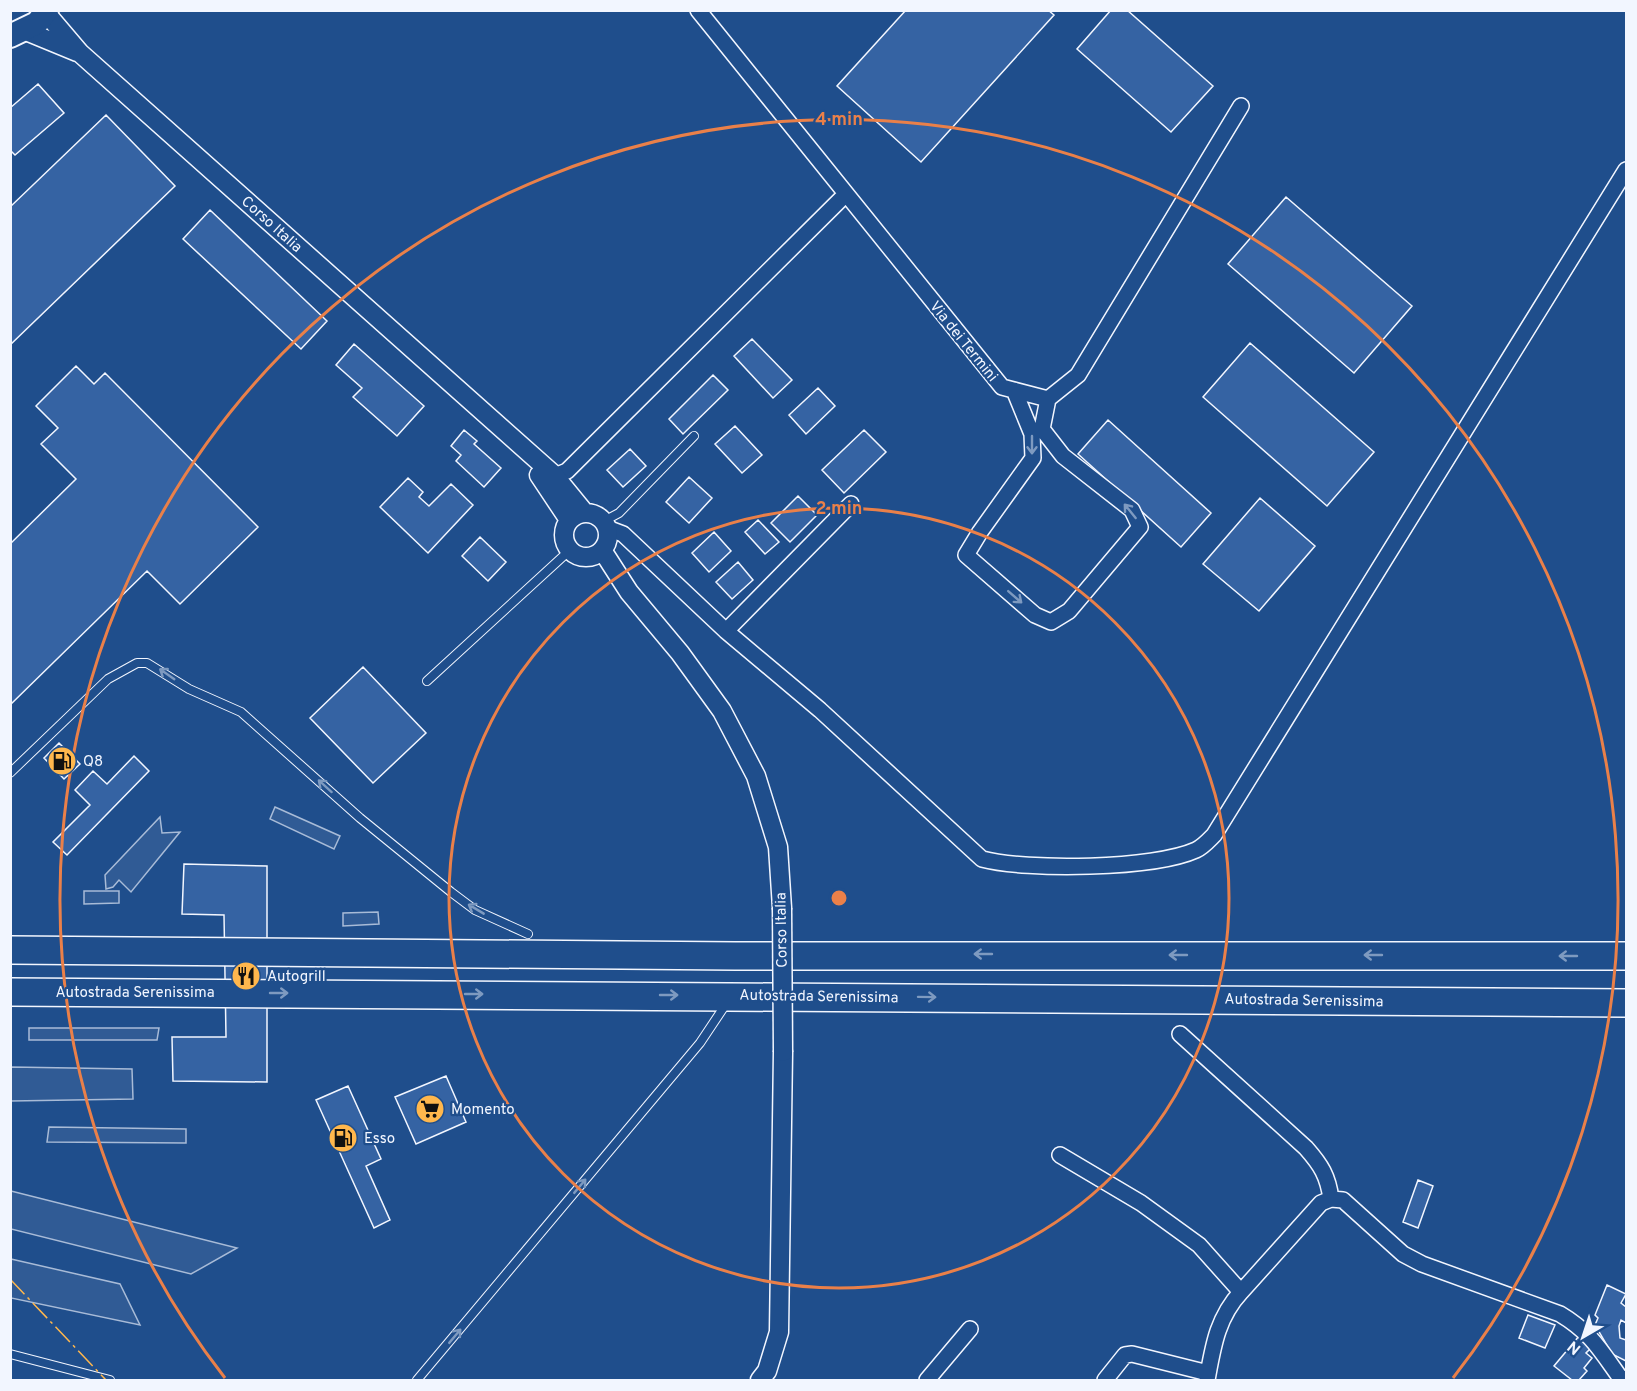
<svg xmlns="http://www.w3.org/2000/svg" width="1637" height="1391" font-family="Overpass,sans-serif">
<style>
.parking{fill:#305b95;stroke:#a8bbd7;stroke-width:1.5}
.building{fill:#3563a3;stroke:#f2f6ff;stroke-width:1.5}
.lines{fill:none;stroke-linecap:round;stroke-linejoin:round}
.service-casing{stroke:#f2f6ff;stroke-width:10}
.minor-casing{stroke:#f2f6ff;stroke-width:18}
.tertiary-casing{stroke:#f2f6ff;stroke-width:21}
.primary-casing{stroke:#f2f6ff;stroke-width:26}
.motorway-casing{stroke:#f2f6ff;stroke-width:30}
.service{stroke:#1f4e8c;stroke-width:8}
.minor{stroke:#1f4e8c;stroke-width:15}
.tertiary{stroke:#1f4e8c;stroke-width:18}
.primary{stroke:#1f4e8c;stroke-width:22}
.motorway{stroke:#1f4e8c;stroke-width:27}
.tertiary-bridge-casing{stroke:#f2f6ff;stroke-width:21;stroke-linecap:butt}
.tertiary-bridge{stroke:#1f4e8c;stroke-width:18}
.power{stroke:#ffb74d;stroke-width:1.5;stroke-dasharray:21 4.5 3 4.5;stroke-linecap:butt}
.oneway{stroke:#7e9ac0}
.ring{fill:none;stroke:#ea8049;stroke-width:3}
.labels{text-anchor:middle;stroke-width:4.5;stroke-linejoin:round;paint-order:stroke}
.street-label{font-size:15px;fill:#f2f6ff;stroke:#1f4e8c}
.poi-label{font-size:15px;fill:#f2f6ff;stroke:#1f4e8c;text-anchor:start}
.centre{fill:#ea8049;stroke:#1f4e8c;stroke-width:3}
.ring-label{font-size:18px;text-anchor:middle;font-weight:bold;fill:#ea8049;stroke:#1f4e8c;stroke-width:4.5;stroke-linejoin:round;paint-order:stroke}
</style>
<rect width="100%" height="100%" fill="#1f4e8c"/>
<path class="parking" d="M275,807l65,29 -6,13 -64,-30z
M160,817l2,16 18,-1 -49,60 -12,-12 -6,7 -7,2 -1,-14z
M84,891h35v12l-35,1z
M378,912l1,12 -36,2v-13z
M29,1028h130l-2,12h-128z
M11,1067l121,2 1,30 -122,2z
M49,1127l137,2v14l-139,-1z
M10,1191h1l226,57 -46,26 -180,-45z
M11,1259l109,25 20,41 -129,-27z"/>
<path class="building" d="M906,10h142l6,5 -133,147 -84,-76z
M1111,10h16l86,76 -42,46 -94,-83z
M38,84l26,29 -49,42 -5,-5v-42z
M106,115l69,71 -165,159v-138z
M1286,197l126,109 -58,67 -126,-109z
M210,210l117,111 -26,28 -118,-110z
M752,339l40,41 -19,18 -39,-42z
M1250,343l124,109 -47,54 -124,-109z
M354,344l70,62 -27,30 -44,-39 9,-9 -26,-23z
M76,366l18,18 11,-11 153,154 -78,77 -33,-33 -137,134v-161l66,-65 -35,-35 17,-16 -22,-22z
M713,375l15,15 -45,44 -14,-15z
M818,388l17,18 -29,28 -17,-19z
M1108,420l103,93 -30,34 -103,-93z
M735,426l27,29 -20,18 -27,-29z
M464,430l13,11 -3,3 27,24 -17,19 -28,-26 5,-6 -10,-9z
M864,430l22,22 -42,41 -22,-23z
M630,449l16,17 -23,21 -16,-17z
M689,477l23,21 -23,25 -23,-21z
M408,478l15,14 -4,5 10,9 22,-22 22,21 -45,48 -48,-46z
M798,496l19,19 -27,27 -19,-19z
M1260,498l55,48 -56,65 -56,-47z
M758,520l21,22 -14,12 -20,-22z
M714,532l17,19 -22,21 -17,-19z
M480,537l26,25 -18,19 -26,-25z
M738,562l15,18 -21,19 -16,-17z
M363,667l63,66 -53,50 -63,-65z
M59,743l21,21 -16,15 -20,-21z
M134,756l15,15 -82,84 -14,-13 37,-37 -15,-15 18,-19 14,13z
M184,864l83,2v216l-94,-1 -1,-44h54l-2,-122 -42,-1z
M446,1076l20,46 -50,22 -21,-47z
M348,1086l33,73 -15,7 24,54 -16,8 -58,-128z
M1418,1180l15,6 -15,42 -15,-6z
M1607,1285l19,9 -5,9 5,4v16l-5,-3 -2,6 1,12 6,2v21l-14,-7 -17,-29 3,-7 -3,-3z
M1528,1315l27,10 -10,23 -26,-10z
M1579,1336l13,11 -6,6 6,5 -8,10 3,3 -8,9h-7l-18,-14z"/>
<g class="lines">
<g class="service-casing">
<path id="service" d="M604,521l15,-8 75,-77
M427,681l143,-131
M10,773l98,-94 29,-16h10l42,26 52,23 119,106 91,74 24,18 53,24
M10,1354l100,26
M417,1380l283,-337 26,-39"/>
</g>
<g class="minor-casing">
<path id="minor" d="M698,10l304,377 46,12 30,-24 163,-269
M1014,390l18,44 1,24 -53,74 -14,23 69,60 16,7 18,-11 71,-84 -8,-17 -69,-54 -21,-27 6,-30
M545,480l22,-9 279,-277
M607,528l16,6 103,97 94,79 162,149c45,12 172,10 214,-9 7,-3 13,-10 18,-15l412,-665
M726,631l125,-127
M1180,1034l126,114c15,17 22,28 25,51
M1060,1155l81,48 58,42 42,47c-24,26 -28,55 -34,88
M1241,1292l80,-89 10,-4 12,1 60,54 19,10 138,50c30,18 39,34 59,62l7,4
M927,1380l43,-51
M1105,1380l20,-25 7,-1 76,19"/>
</g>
<g class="tertiary-casing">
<path id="tertiary" d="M46,13l34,40 473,421 31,38
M26,31l51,21
M539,475l30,45
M564 535a22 22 0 1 1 44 0a22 22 0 1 1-44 0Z
M602,550l27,42 51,61 42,58 34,65 22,71 4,61
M760,1380l7,-9 12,-39 4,-280"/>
</g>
<g class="primary-casing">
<path id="primary" d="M10,36l27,-13 10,-13"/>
</g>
<g class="motorway-casing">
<path id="motorway" d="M10,950l725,6h891
M10,992l1616,11"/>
</g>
<use href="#service" class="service"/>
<use href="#minor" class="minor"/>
<use href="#tertiary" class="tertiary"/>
<use href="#primary" class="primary"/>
<use href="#motorway" class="motorway"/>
<g class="tertiary-bridge-casing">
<path id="tertiary-bridge" d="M782,908l1,144"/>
</g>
<use href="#tertiary-bridge" class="tertiary-bridge"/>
<path class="power" d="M10,1279l96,101"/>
</g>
<defs><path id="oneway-shaft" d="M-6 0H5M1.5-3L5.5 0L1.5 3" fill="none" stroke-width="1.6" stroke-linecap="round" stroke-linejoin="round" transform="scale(1.5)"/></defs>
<g class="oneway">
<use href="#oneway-shaft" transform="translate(1032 445) rotate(90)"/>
<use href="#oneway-shaft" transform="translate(1130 511) rotate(-129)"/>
<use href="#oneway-shaft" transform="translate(1015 597) rotate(41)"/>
<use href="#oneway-shaft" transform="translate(167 674) rotate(-145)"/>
<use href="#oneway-shaft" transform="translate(325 786) rotate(-138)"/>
<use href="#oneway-shaft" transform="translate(476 909) rotate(-149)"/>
<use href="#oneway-shaft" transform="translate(983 954) rotate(180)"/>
<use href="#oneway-shaft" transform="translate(1178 955) rotate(-180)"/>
<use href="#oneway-shaft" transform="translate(1373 955) rotate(-180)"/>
<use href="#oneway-shaft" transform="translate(1568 956) rotate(-180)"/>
<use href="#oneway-shaft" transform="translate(279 993)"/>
<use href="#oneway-shaft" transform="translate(474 994)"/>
<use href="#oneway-shaft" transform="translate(669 995)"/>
<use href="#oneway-shaft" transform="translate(927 997) rotate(1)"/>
<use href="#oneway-shaft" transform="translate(580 1186) rotate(-50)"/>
<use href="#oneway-shaft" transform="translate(455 1336) rotate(-50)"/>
</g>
<g class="ring">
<circle cx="839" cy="898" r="390"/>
<path d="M225 1378A779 779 0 1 1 1453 1378"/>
</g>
<defs>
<g id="fuel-disc" transform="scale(1.5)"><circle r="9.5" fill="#ffb74d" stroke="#1f4e8c"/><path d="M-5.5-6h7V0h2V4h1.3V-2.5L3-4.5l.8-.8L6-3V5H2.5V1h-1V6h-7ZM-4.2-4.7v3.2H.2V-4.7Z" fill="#111"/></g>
<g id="restaurant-disc" transform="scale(1.5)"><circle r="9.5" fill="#ffb74d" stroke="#1f4e8c"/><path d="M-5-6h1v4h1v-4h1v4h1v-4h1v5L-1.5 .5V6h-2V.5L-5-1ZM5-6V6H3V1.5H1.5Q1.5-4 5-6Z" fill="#111"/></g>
<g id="supermarket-disc" transform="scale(1.5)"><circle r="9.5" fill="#ffb74d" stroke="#1f4e8c"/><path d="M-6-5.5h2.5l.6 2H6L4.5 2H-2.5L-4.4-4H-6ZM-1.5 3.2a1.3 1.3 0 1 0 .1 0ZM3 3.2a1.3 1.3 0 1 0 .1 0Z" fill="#111"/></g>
</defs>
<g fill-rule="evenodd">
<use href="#fuel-disc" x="62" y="761"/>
<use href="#restaurant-disc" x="246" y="976"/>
<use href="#supermarket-disc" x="430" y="1109"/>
<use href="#fuel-disc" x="343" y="1138"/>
</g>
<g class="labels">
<g class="street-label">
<text transform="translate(272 224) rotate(42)" y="5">Corso Italia</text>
<text transform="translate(964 341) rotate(51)" y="5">Via dei Termini</text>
<text transform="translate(781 930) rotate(-91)" y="5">Corso Italia</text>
<text x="135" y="997">Autostrada Serenissima</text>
<text transform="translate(819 996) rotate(1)" y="5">Autostrada Serenissima</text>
<text transform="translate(1304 1000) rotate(1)" y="5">Autostrada Serenissima</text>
</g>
<g class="poi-label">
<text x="83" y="766">Q8</text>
<text x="267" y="981">Autogrill</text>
<text x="451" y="1114">Momento</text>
<text x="364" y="1143">Esso</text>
</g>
</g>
<circle cx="839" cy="898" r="9" class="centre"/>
<g class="ring-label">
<text x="839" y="125">4 min</text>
<text x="839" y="514">2 min</text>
</g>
<rect width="1637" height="1391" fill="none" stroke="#f2f6ff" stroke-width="24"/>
<g transform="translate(1583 1337) rotate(219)" stroke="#1f4e8c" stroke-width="4.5" paint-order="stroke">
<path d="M0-4.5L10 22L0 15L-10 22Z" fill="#f2f6ff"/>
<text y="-9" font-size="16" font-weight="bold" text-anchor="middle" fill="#f2f6ff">N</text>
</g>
</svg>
